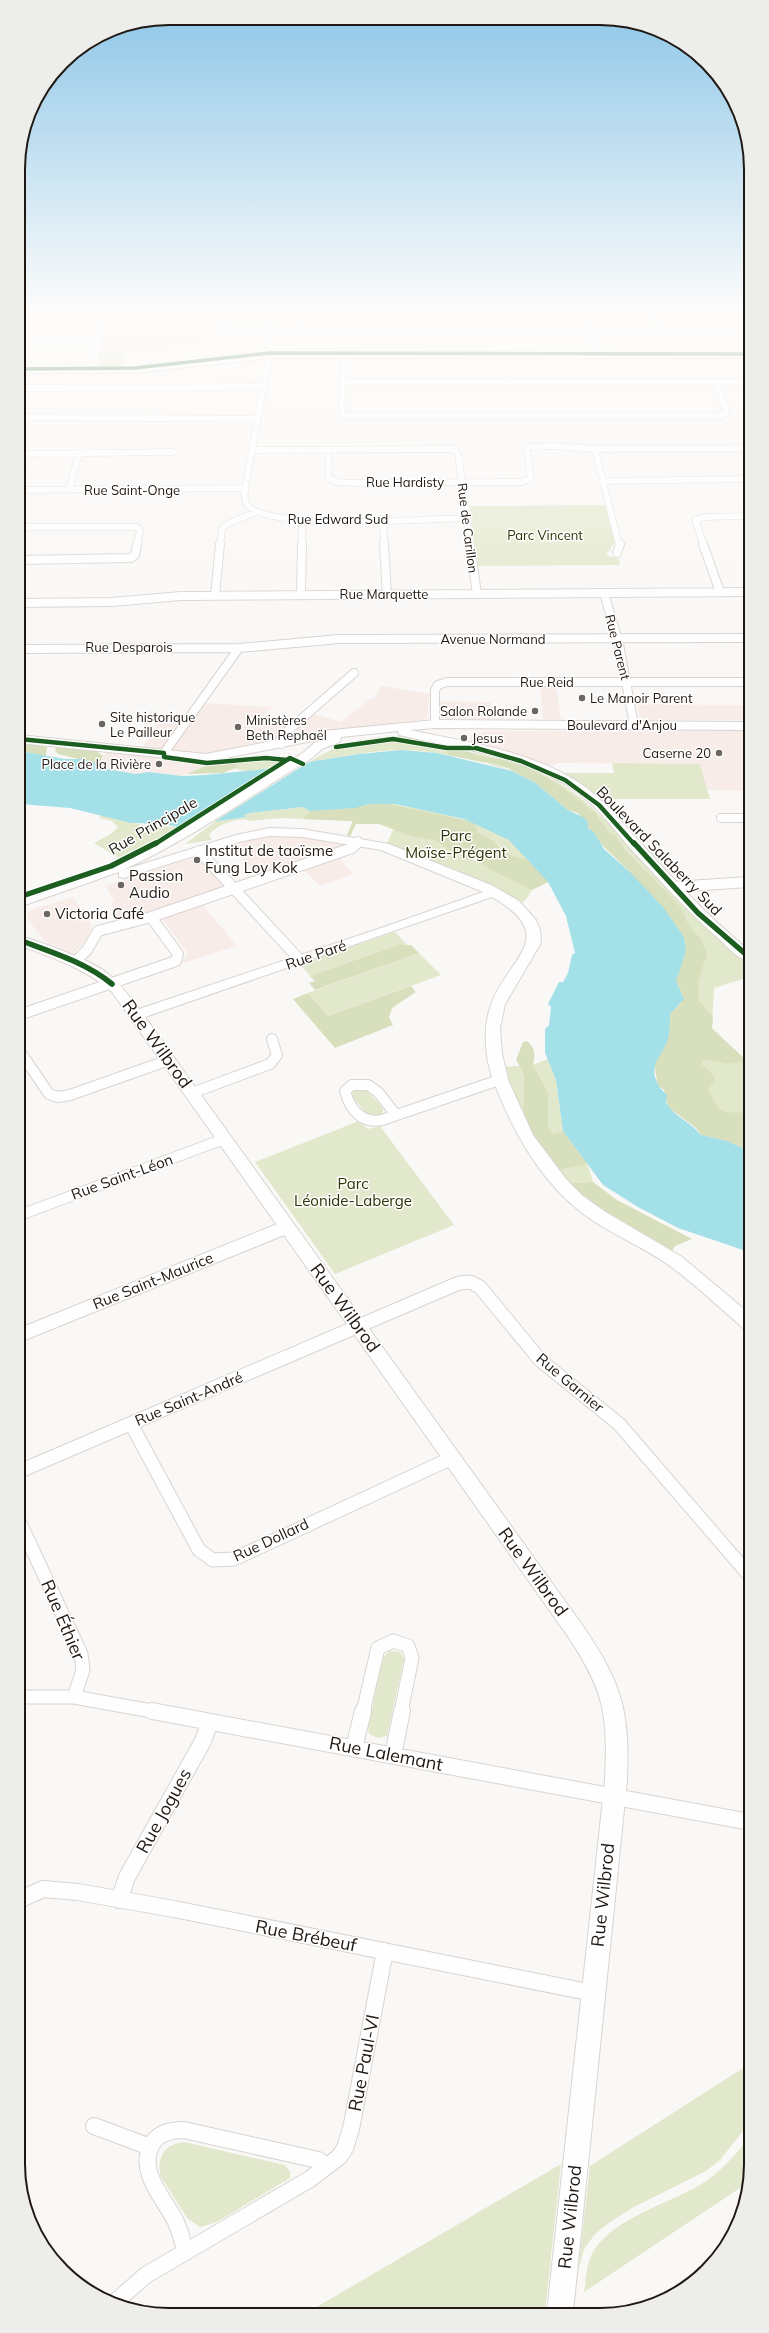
<svg xmlns="http://www.w3.org/2000/svg" width="769" height="2333" font-family="Mulish,sans-serif">
<style>
.commercial{fill:#f8ece8}
.built{fill:#fbf0e8}
.green{fill:#e2e8cb}
.forest{fill:#d8dfbc}
.water{fill:#a4e0e8}
.pier{fill:#faf8f6}
.lines{fill:none;stroke-linecap:round;stroke-linejoin:round}
.street-far4-casing{stroke:#d9d4d0;stroke-width:7}
.street-far3-casing{stroke:#d9d4d0;stroke-width:10}
.street-far2-casing{stroke:#d9d4d0;stroke-width:12}
.street-far1-casing{stroke:#d9d4d0;stroke-width:15}
.street-casing{stroke:#d9d4d0;stroke-width:18}
.secondary-casing{stroke:#d9d4d0;stroke-width:2}
.street-far4{stroke:#fefefe;stroke-width:6}
.street-far3{stroke:#fefefe;stroke-width:8}
.street-far2{stroke:#fefefe;stroke-width:10}
.street-far1{stroke:#fefefe;stroke-width:13}
.street{stroke:#fefefe;stroke-width:16}
.secondary{fill:#fefefe;fill-rule:evenodd}
.cycleway-far2-casing{stroke:#fff;stroke-width:5}
.cycleway-far1-casing{stroke:#fff;stroke-width:6}
.cycleway-casing{stroke:#fff;stroke-width:8}
.cycleway-far2{stroke:#1b5e20;stroke-width:3.5}
.cycleway-far1{stroke:#1b5e20;stroke-width:4.5}
.cycleway{stroke:#1b5e20;stroke-width:5.5}
.poi-dot{fill:#6c6662;stroke:#fff;stroke-width:1.5}
.labels{text-anchor:middle;stroke-width:3;stroke-linejoin:round;paint-order:stroke}
.far-street-label{font-size:13px;fill:#201812;stroke:#fff}
.far-park-label{font-size:13px;fill:#2c3302;stroke:#fff}
.far-poi-label{font-size:13px;fill:#201812;stroke:#fff;text-anchor:start}
.street-label{font-size:15px;fill:#201812;stroke:#fff}
.park-label{font-size:15px;fill:#2c3302;stroke:#fff}
.poi-label{font-size:15px;fill:#201812;stroke:#fff;text-anchor:start}
.near-street-label{font-size:18px;fill:#201812;stroke:#fff}
.rim{fill:none;stroke:#201812;stroke-width:2}
</style>
<rect width="100%" height="100%" fill="#faf8f6"/>
<path class="commercial" d="M132,328h46l41,15 -84,10h-36l4,-23h28z
M540,684h16l5,36 -18,-1z
M381,686l49,8 -3,25 -132,17 -4,-1 20,-22 30,9 29,-23h4z
M439,701l52,1v17h-47l-3,-2z
M201,703l72,4 -10,8 29,8 -19,16 -56,14 -10,1 -39,-4z
M637,704l112,1v15h-102l-8,-4z
M164,714l21,2 -25,34 -18,-2z
M486,731h263v60l-42,-1 -8,-26 -141,-1 -10,5 -75,-24 -4,-4 3,-6z
M107,751l91,12h26l-5,3 -16,1 -21,9 -33,-4 -14,2 -38,-7z
M279,836h20l50,9 -89,33 -30,-31 21,-7z
M337,855l16,19 -33,12 -18,-18z
M199,856l28,31 -113,38 1,-14 -4,-9 3,-2 -9,-14z
M73,897l19,29 -6,14 -12,13 -30,-12 -18,-24 5,-7z
M201,903l36,43 -57,18 8,-10 -24,-33v-3z"/>
<path class="built" d="M419,310h165l3,16 -1,2 -166,1z"/>
<path class="green" d="M99,353h26l-4,16 -23,-1z
M605,505l10,37 -9,13 13,4 1,6 -143,1 -7,-60z
M401,736l100,23 -15,-1 -5,4 14,2 16,7c-29,-10 -77,-21 -108,-21 -31,0 -63,7 -94,12 28,-18 59,-26 92,-26z
M273,759l8,3c-14,8 -32,12 -48,6l5,-1 -2,-3 1,-2z
M612,763l88,1 10,35h-110l-40,-26h54z
M528,767c57,24 82,58 122,103 31,34 62,66 99,94v13l-35,11 -2,40 37,35v88l-92,-70 23,-175 -53,-54 -12,-17 -8,-5 -11,-17 -35,-27z
M395,804c35,8 83,15 113,35 14,9 30,29 40,43l-16,8 -7,11 -7,2 -132,-58 8,-17c-12,-4 -25,-7 -38,-4l-6,12 -3,-1 6,-14 -72,-3 -31,3c-11,-5 -34,4 -41,14l3,5 -27,4 31,-23 29,-4 -2,-2 7,-2 53,-6 4,2z
M100,815l42,10 35,2 -55,33 -28,-17 17,-9 7,-7 -6,-6 -12,-3z
M395,932l12,13h-9l-88,31 -10,-12z
M419,953l22,22 -113,41 -20,-23z
M548,1059l8,21 7,51 -10,3 -5,-7v-35l-15,-27z
M520,1066l4,16 1,12 -2,9 4,22 -26,-58z
M357,1089l10,2 16,17v6l-5,3 -11,-2 -15,-19 1,-5z
M359,1121l9,8 12,-3 74,99 -119,49 -80,-112z
M587,1163l6,19 -26,1 -10,-13 25,-4z
M389,1651l11,1 4,7 -16,72 -1,5 -9,2 -9,-4 -1,-7 15,-69z
M751,2063v58l-31,39 -14,11 -72,36 -24,15 -15,12 -11,15 -6,23 12,-106z
M751,2136l-2,46 -165,110c2,-11 2,-24 6,-33 14,-38 78,-55 110,-74 21,-13 35,-30 51,-49z
M184,2142l101,23 5,7v6l-73,44 -17,5 -12,-8 -27,-42c-5,-18 3,-33 23,-35z
M561,2164l-16,148h-237z"/>
<path class="forest" d="M19,744l25,1 3,2 -1,9 -17,-3 -10,-5z
M57,746l38,4 8,6 -5,8 -40,-10 -3,-3z
M448,751l21,1 9,4 23,3 27,8 33,19 35,27 11,17 8,5 12,17 53,54 9,20 12,13 6,15 -9,28 1,19 14,16 -1,12 35,32 -19,3 -20,-4 -6,1 -1,3 12,11 2,6 -7,6c1,6 4,9 6,14 10,18 19,8 35,13v37l-22,-10 -26,-6 -5,-7 -28,-21 -4,-17 -6,-4 -1,-5 -3,-17 16,-38v-12l11,-10 2,-10 -7,-13 10,-37 -56,-72 -29,-28 -23,-31 -10,-3 -34,-28 -27,-14 -12,-4 -48,-9z
M237,762l-1,2 2,3 -15,6 -36,1 16,-7z
M384,803l86,18 5,4 3,8 10,4 14,13 11,6 16,4 19,22 -16,8 -43,-21 -19,-15 -16,-1 -19,-13 -24,-4 -32,-12h-23l-6,12 -3,-1 6,-14 -50,-2 7,-8 46,-3 13,-4z
M398,945h13l8,8 -104,37 -6,-7 6,-2 -5,-5z
M411,986l5,6 -24,16 -3,9 4,8 -58,23 -42,-49 15,-6 20,23z
M527,1041c9,8 8,13 6,24l15,27v35l5,7 10,-3 24,32 -5,3 -25,4c-12,-16 -29,-36 -33,-56 -3,-20 6,-34 -8,-54l7,-18z
M593,1182l24,18 75,39 -17,7 -3,5 -83,-48 -22,-20z"/>
<path class="water" d="M401,750l36,3 75,18 22,11 34,28 15,7 5,5v6l6,4 10,17 26,23 33,35 21,30 2,14 -10,30 8,18 -14,15c0,9 0,17 -2,25 -5,17 -21,25 -10,45 2,5 7,8 9,12l-1,6c7,14 25,20 35,33l26,6 22,10v101l-71,-24 -40,-21 -35,-22 -40,-54 -7,-51 -11,-27v-24l4,-4 2,-18 -3,-3 11,-22h4l5,-9 4,-18 3,-2 -9,-37 -18,-34 -39,-42 -45,-21 -69,-15h-26l-13,4 -46,3 -7,-4 -53,6 -6,2 2,2 -69,10 -12,-3 -34,-1 -61,-15 -51,-4v-53l46,8h18l15,5 -1,3 38,7 14,-2 33,4 23,-1 52,-5 102,-16z"/>
<path class="pier" d="M312,760l-98,62 -39,7 100,-64z"/>
<g class="lines">
<g class="street-far4-casing">
<path id="street-far4" d="M154,310v5h13l3,-5
M225,310l-2,16 10,3 515,2
M587,310l10,45
M652,310l6,21
M269,330v27l-24,131c0,5 -2,13 3,18 26,25 179,13 219,12
M19,342h77
M344,355l-2,55 2,5 4,1h371l8,-3 -11,-31
M91,371l11,-47
M343,382h405
M19,388l245,-1
M19,417l239,2
M743,448l5,15
M252,450l202,-1 4,4 12,92
M328,450l1,28 8,4 16,1 169,-1 9,-4 -4,-27 2,-4 24,-1 42,3
M19,454l154,-2
M604,481l144,-2
M19,490l226,-2
M69,490l10,-37
M383,519l1,26
M19,527h118l3,3 -3,15
M220,545l2,-16 5,-5 29,-12
M302,545v-25
M619,545l-24,-96 153,-1
M704,545l-9,-25 10,-3 44,-1"/>
</g>
<g class="street-far3-casing">
<path id="street-far3" d="M384,544l3,50
M470,544l7,50
M703,544l17,48
M617,553l3,-9
M19,560l112,-2 4,-3 2,-11
M604,593l15,51 15,81
M301,595l1,-51
M215,596l5,-52
M19,603l93,-1 69,-6 568,-4
M19,649l220,-1 100,-9 410,-1
M435,724v-34l3,-5 9,-3h302
M281,744l-1,-4 3,-5 71,-62
M164,753l75,-105
M721,818h28
M356,844l2,-3"/>
</g>
<g class="street-far2-casing">
<path id="street-far2" d="M199,851l101,109
M673,887l76,-5
M75,962l12,-12 11,-19 53,-14 201,-69 5,-5
M19,1015l157,-54 2,-7 -27,-37
M19,1050l30,44 9,3 12,-2 99,-35
M192,1093l78,-29 7,-9 -5,-16
M396,1115l-18,-23 -10,-7h-16l-7,6c5,19 17,33 37,29l117,-40
M20,1215l204,-76"/>
</g>
<g class="street-far1-casing">
<path id="street-far1" d="M20,1335l267,-108
M131,1424l68,126 14,10 21,-1 218,-101
M20,1471l439,-188 11,-1 10,5 60,73 79,64 131,152
M20,1523l61,131 2,16 -9,27
M20,1697h54l83,15
M363,1712l15,-64 15,-7 15,5 4,12 -11,54"/>
</g>
<g class="street-casing">
<path id="street" d="M152,1711l598,111
M354,1748l9,-37
M393,1755l9,-44
M21,1899l22,-10 35,3 96,17 419,84
M119,1900l8,-23 76,-136 7,-19
M94,2126l56,21
M186,2252c-4,-11 -6,-22 -11,-32 -12,-23 -38,-49 -23,-76 6,-11 20,-14 32,-14l134,30 8,6
M114,2303l32,-28 164,-96 29,-22 6,-9 6,-19 34,-178"/>
</g>
<g class="secondary-casing">
<path id="secondary" d="M269,352l479,1v5h-479l-134,15h-116v-5l116,-1z
M435,720l314,2v8l-314,-2 -25,2c57,12 118,20 168,52 25,16 43,40 63,61 34,38 68,75 108,107v11c-12,-2 -22,-15 -31,-23 -31,-27 -59,-59 -87,-89 -17,-20 -33,-41 -54,-57 -52,-37 -118,-43 -178,-57l-1,-4 -57,6 -1,5 -18,7 -10,9c-62,38 -122,82 -189,112l113,-35 33,-7 33,1 87,15 102,41 28,16 17,19 4,10 1,13 -36,61 -5,24 2,26 7,28 24,53 33,44 17,17 21,15 78,46 68,57v17l-6,-2c-24,-21 -48,-44 -74,-63 -25,-18 -53,-29 -78,-46 -47,-31 -77,-84 -97,-135 -10,-24 -13,-56 -4,-80 17,-48 70,-68 1,-108l-347,120 438,609c39,58 47,84 44,154l-54,532h-26l58,-532c3,-65 0,-87 -36,-142l-457,-646c-27,-24 -60,-34 -93,-47v-9c21,5 72,24 88,37 13,10 22,23 32,36l245,-82 99,-35 -102,-42 -79,-13 -33,-1 -30,6 -115,36 -5,-1v-5l-100,35v-9l75,-25 45,-21 63,-35 102,-65 10,-9 13,-5 -121,24 -187,-19v-8l187,19 117,-23z"/>
</g>
<use href="#street-far4" class="street-far4"/>
<use href="#street-far3" class="street-far3"/>
<use href="#street-far2" class="street-far2"/>
<use href="#street-far1" class="street-far1"/>
<use href="#street" class="street"/>
<use href="#secondary" class="secondary"/>
<g class="cycleway-far2-casing">
<path id="cycleway-far2" d="M19,369l116,-1 134,-15 479,1"/>
</g>
<g class="cycleway-far1-casing">
<path id="cycleway-far1" d="M19,739l145,14v4l43,6 59,-5 21,2
M336,747l57,-8 54,9h29l45,13 44,19 34,25 35,39
M155,844l135,-86 13,6"/>
</g>
<g class="cycleway-casing">
<path id="cycleway" d="M634,843l64,70 51,44
M19,897l92,-31 45,-23
M19,940c32,12 66,22 93,44"/>
</g>
<use href="#cycleway-far2" class="cycleway-far2"/>
<use href="#cycleway-far1" class="cycleway-far1"/>
<use href="#cycleway" class="cycleway"/>
</g>
<linearGradient id="sky" x2="0" y2="1"><stop stop-color="#8dc6e8"/><stop offset="0.49" stop-color="#fdfcfb"/><stop offset="1" stop-color="#fdfcfb" stop-opacity="0"/></linearGradient>
<rect width="769" height="637" fill="url(#sky)"/>
<g class="poi-dot">
<circle cx="582" cy="698" r="4"/>
<circle cx="535" cy="711" r="4"/>
<circle cx="102" cy="724" r="4"/>
<circle cx="238" cy="727" r="4"/>
<circle cx="464" cy="738" r="4"/>
<circle cx="719" cy="753" r="4"/>
<circle cx="159" cy="764" r="4"/>
<circle cx="197" cy="860" r="4"/>
<circle cx="121" cy="885" r="4"/>
<circle cx="47" cy="914" r="4"/>
</g>
<g class="labels">
<g class="far-street-label">
<text x="405" y="487">Rue Hardisty</text>
<text x="132" y="495">Rue Saint-Onge</text>
<text x="338" y="524">Rue Edward Sud</text>
<text transform="translate(468 528) rotate(83)" y="5">Rue de Carillon</text>
<text x="384" y="599">Rue Marquette</text>
<text x="493" y="644">Avenue Normand</text>
<text x="129" y="652">Rue Desparois</text>
<text transform="translate(618 647) rotate(76)" y="5">Rue Parent</text>
<text x="547" y="687">Rue Reid</text>
<text x="622" y="730">Boulevard d'Anjou</text>
</g>
<g class="far-park-label">
<text x="545" y="540">Parc Vincent</text>
</g>
<g class="far-poi-label">
<text x="590" y="703">Le Manoir Parent</text>
<text x="527" y="716" text-anchor="end">Salon Rolande</text>
<text x="110" y="722">Site historique<tspan x="110" dy="15">Le Pailleur</tspan></text>
<text x="246" y="725">Ministères<tspan x="246" dy="15">Beth Rephaël</tspan></text>
<text x="472" y="743">Jesus</text>
<text x="711" y="758" text-anchor="end">Caserne 20</text>
<text x="151" y="769" text-anchor="end">Place de la Rivière</text>
</g>
<g class="street-label">
<text transform="translate(153 826) rotate(-30)" y="5">Rue Principale</text>
<text transform="translate(659 851) rotate(46)" y="5">Boulevard Salaberry Sud</text>
<text transform="translate(316 955) rotate(-19)" y="5">Rue Paré</text>
<text transform="translate(122 1177) rotate(-20)" y="5">Rue Saint-Léon</text>
<text transform="translate(153 1281) rotate(-22)" y="5">Rue Saint-Maurice</text>
<text transform="translate(570 1383) rotate(40)" y="5">Rue Garnier</text>
<text transform="translate(189 1399) rotate(-23)" y="5">Rue Saint-André</text>
<text transform="translate(271 1540) rotate(-25)" y="5">Rue Dollard</text>
</g>
<g class="park-label">
<text x="456" y="841">Parc<tspan x="456" dy="17">Moïse-Prégent</tspan></text>
<text x="353" y="1189">Parc<tspan x="353" dy="17">Léonide-Laberge</tspan></text>
</g>
<g class="poi-label">
<text x="205" y="856">Institut de taoïsme<tspan x="205" dy="17">Fung Loy Kok</tspan></text>
<text x="129" y="881">Passion<tspan x="129" dy="17">Audio</tspan></text>
<text x="55" y="919">Victoria Café</text>
</g>
<g class="near-street-label">
<text transform="translate(157 1044) rotate(54)" y="6">Rue Wilbrod</text>
<text transform="translate(345 1308) rotate(54)" y="6">Rue Wilbrod</text>
<text transform="translate(533 1572) rotate(54)" y="6">Rue Wilbrod</text>
<text transform="translate(63 1620) rotate(67)" y="6">Rue Éthier</text>
<text transform="translate(386 1754) rotate(11)" y="6">Rue Lalemant</text>
<text transform="translate(164 1811) rotate(-61)" y="6">Rue Jogues</text>
<text transform="translate(603 1895) rotate(-84)" y="6">Rue Wilbrod</text>
<text transform="translate(306 1936) rotate(11)" y="6">Rue Brébeuf</text>
<text transform="translate(364 2063) rotate(-79)" y="6">Rue Paul-VI</text>
<text transform="translate(570 2217) rotate(-84)" y="6">Rue Wilbrod</text>
</g>
</g>
<path d="M0 0H769V2333H0ZM169 25H600A144 144 0 0 1 744 169V2164A144 144 0 0 1 600 2308H169A144 144 0 0 1 25 2164V169A144 144 0 0 1 169 25Z" fill="#ededec" fill-rule="evenodd"/>
<path class="rim" d="M169 25H600A144 144 0 0 1 744 169V2164A144 144 0 0 1 600 2308H169A144 144 0 0 1 25 2164V169A144 144 0 0 1 169 25Z"/>
</svg>
